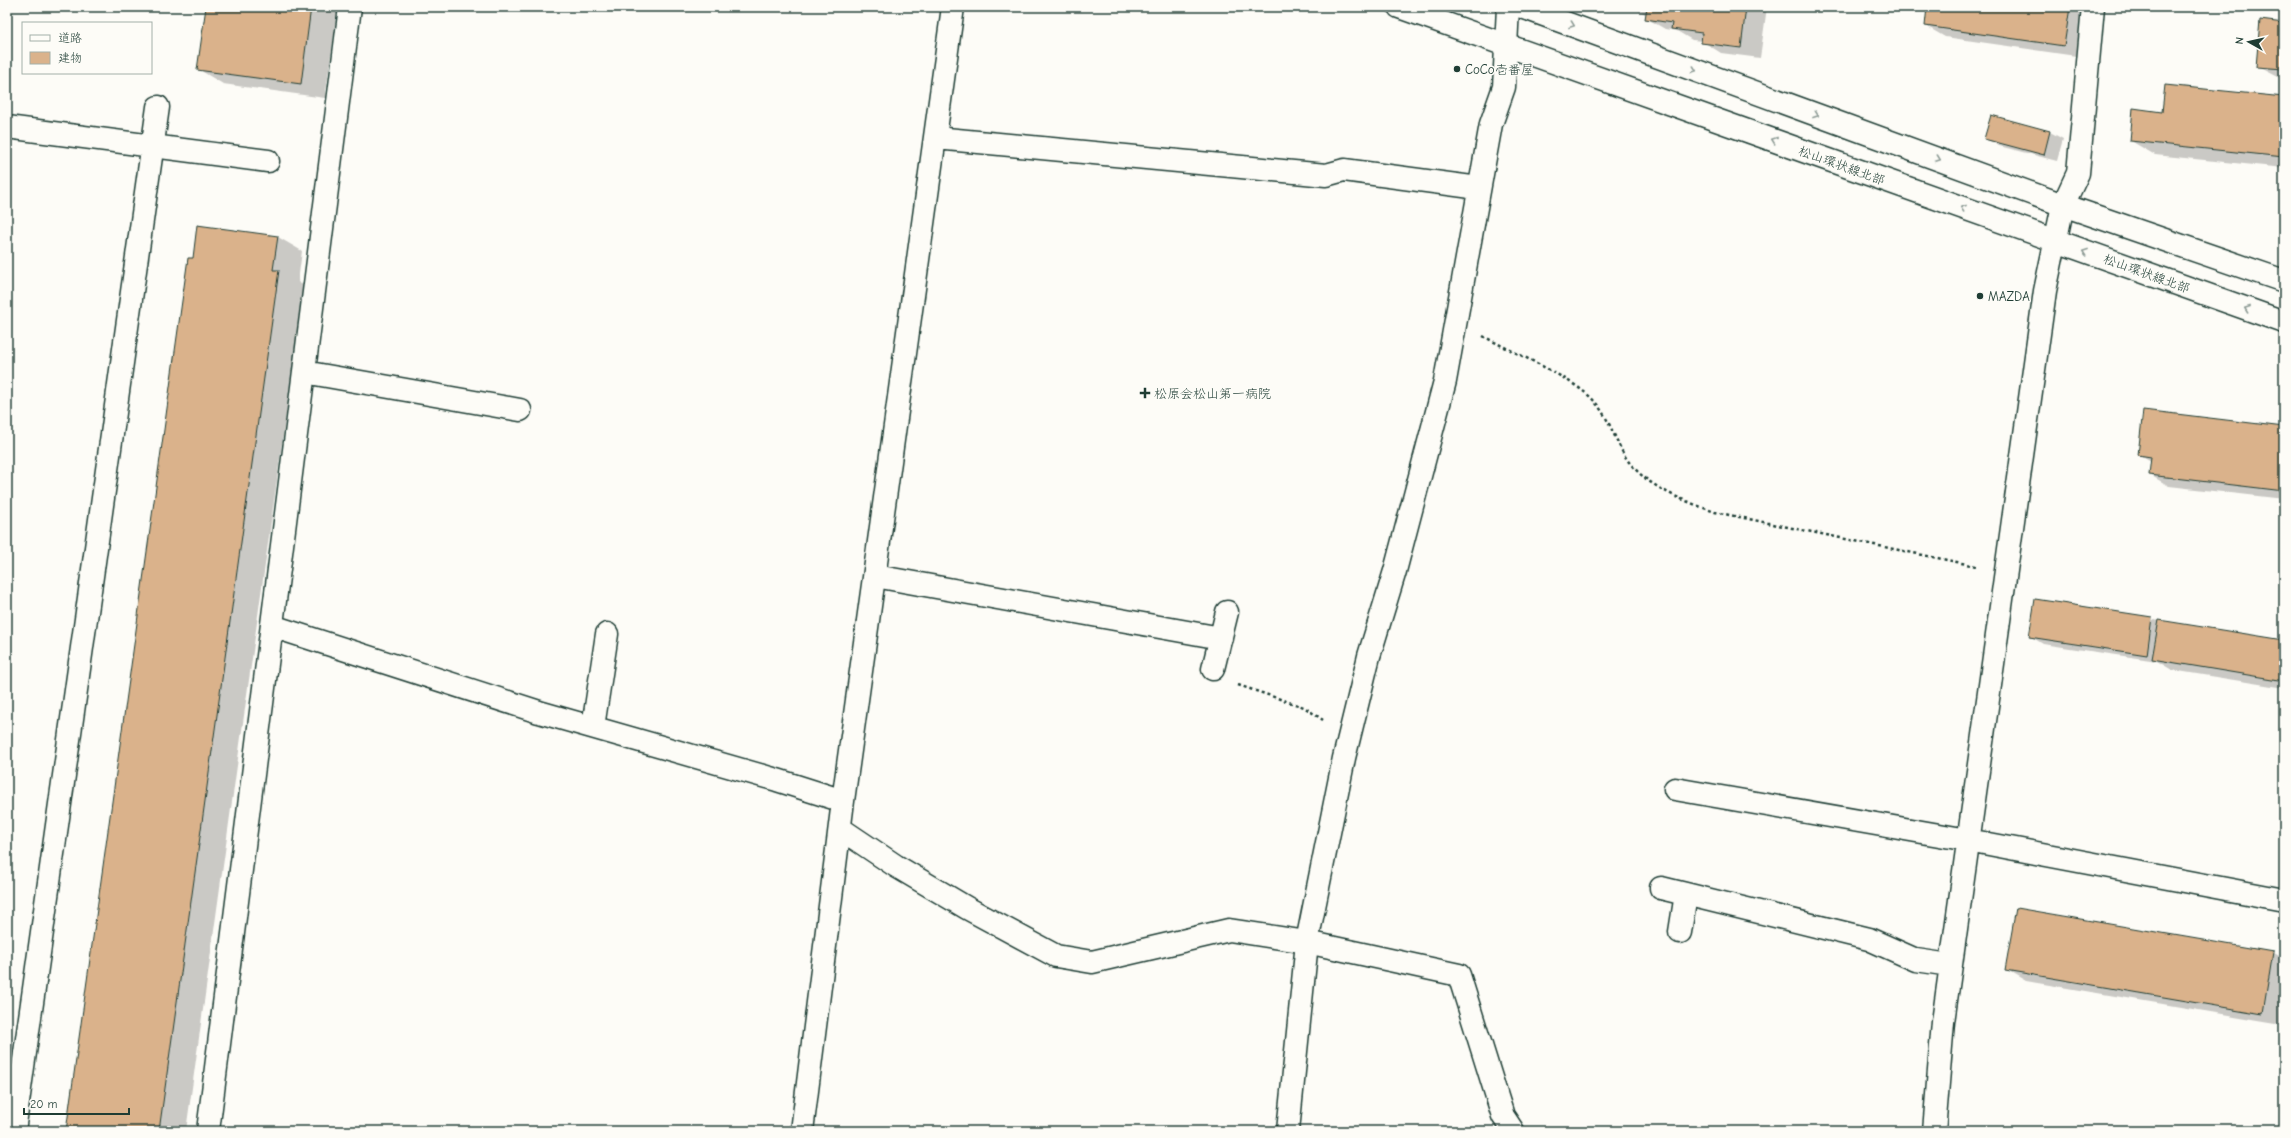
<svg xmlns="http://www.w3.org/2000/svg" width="2291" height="1138" font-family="'Comic Neue','Klee One',sans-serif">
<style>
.shadow{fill:#0003}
.building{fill:#dab28b;stroke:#1f3d34}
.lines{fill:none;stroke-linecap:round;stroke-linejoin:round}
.minor-casing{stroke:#1f3d34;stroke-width:25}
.path{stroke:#1f3d34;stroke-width:2.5;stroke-dasharray:3 3;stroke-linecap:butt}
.minor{stroke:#fdfcf7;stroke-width:22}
.oneway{stroke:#8e9c96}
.poi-dot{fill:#1f3d34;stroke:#fdfcf7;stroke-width:1.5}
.labels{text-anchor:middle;stroke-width:3;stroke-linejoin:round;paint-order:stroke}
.poi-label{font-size:13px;fill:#1f3d34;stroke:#fdfcf7;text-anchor:start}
.street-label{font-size:13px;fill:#1f3d34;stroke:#fdfcf7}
</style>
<rect width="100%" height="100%" fill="#fdfcf7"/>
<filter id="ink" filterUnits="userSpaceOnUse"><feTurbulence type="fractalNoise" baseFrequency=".025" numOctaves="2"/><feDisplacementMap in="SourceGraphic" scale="8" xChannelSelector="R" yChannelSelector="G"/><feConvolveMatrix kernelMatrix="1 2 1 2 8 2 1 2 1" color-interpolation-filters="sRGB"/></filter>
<g filter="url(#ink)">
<path class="shadow" d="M207,7h131l-13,91 -102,-14 -25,-15z
M1632,7h135l-7,51 -39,-5 -19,-12 -10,-1 -15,-9 -12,-2 -19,-11 1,-3z
M1928,7h161l-6,50 -138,-20 -19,-11z
M2284,24v56l-27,-14z
M2284,98v70l-129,-13 -24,-14 32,-28z
M2050,132l13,7 -6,22 -58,-15 -13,-7z
M278,237l24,14 -4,31 6,4 -118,845h-119l127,-872z
M2284,428v71l-115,-13 -19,-11 1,-13 -12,-7z
M2036,600l248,42v46l-112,-18 -15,-9 -114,-17 -13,-8z
M2017,910l256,43 11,6v53l-2,12 -256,-43 -19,-11z"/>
<path class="building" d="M206,7h105l-10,77 -104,-14z
M1647,7h99l-5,41 -40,-5 1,-10 -31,-4 1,-6 -27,-4z
M1927,7h143l-6,39 -139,-20z
M2260,20l24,3v46l-28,-2z
M2165,85l119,12v60l-154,-16 3,-33 29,4z
M1991,115l59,16 -6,24 -60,-16z
M197,225l81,11 -5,34h6l-120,861h-93l122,-873h5z
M2143,410l141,17v64l-135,-16 2,-18 -13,-2z
M2035,599l117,18 -5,38 -118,-18z
M2159,620l125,20v41l-132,-22z
M2016,908l257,44 -10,62 -258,-44z"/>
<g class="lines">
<g class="minor-casing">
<path id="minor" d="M1399,7l885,315
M1522,7l541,198 221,76
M7,127l261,34
M936,138l390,37 18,-5 135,18
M304,372l216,38
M875,576l346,62
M272,626l267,86 238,68 66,21
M1213,669l14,-57
M593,727l14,-93
M1675,789l293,51 316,60
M841,829l55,37 71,42 89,48 36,6 137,-32 78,12 152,33 44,141 10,15
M1661,888l208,51 47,21 34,5
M1680,932l6,-38
M14,1131l144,-1024
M208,1131l142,-1124
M802,1131l41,-330 110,-794
M1288,1131l19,-189 37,-184 25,-102 26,-85 50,-190 46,-257 13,-37 4,-80
M1934,1131l9,-109 102,-731 18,-86 15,-32 15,-166"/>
</g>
<path class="path" d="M1483,336c29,16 93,43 112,66 13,15 19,34 28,51 19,33 59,47 92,59l261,54
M1238,685l66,22 19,13"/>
<use href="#minor" class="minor"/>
</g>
<defs><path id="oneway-chevron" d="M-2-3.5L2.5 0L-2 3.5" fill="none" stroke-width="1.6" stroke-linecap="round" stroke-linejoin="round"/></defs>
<g class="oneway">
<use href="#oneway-chevron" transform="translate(1572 25) rotate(20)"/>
<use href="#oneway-chevron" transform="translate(1694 70) rotate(20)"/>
<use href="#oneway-chevron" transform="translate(1816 115) rotate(20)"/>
<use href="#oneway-chevron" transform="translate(1774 140) rotate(-160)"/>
<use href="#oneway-chevron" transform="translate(1938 159) rotate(20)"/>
<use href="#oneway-chevron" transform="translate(1963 208) rotate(-160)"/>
<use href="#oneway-chevron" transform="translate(2085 252) rotate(-160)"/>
<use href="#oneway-chevron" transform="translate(2247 309) rotate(-160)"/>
</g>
</g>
<g class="poi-dot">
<circle cx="1457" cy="69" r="4"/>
<circle cx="1980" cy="296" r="4"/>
<path d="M1143 387h4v4h4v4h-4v4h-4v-4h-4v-4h4z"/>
</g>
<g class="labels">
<g class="poi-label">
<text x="1465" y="74">CoCo壱番屋</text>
<text x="1988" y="301">MAZDA</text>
<text x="1154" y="398">松原会松山第一病院</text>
</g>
<g class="street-label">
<text transform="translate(1842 165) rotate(20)" y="5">松山環状線北部</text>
<text transform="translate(2147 273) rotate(20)" y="5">松山環状線北部</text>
</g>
</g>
<rect width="2291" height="1138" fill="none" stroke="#fdfcf7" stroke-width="24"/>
<rect x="12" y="12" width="2267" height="1114" fill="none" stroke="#1f3d34" stroke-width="1.5" filter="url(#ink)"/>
<rect x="22" y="22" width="130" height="52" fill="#fdfcf7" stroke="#a4b0a9"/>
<rect x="30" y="35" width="20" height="6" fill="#fdfcf7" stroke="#a4b0a9"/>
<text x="58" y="42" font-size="12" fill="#1f3d34">道路</text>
<rect x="30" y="52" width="20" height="12" fill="#dab28b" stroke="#a4b0a9"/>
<text x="58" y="62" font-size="12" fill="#1f3d34">建物</text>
<g transform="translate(2249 42) rotate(278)" stroke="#fdfcf7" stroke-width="3" paint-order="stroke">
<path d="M0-3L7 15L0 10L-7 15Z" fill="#1f3d34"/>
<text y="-6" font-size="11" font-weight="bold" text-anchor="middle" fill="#1f3d34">N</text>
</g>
<path d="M24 1108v6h105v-6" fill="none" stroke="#1f3d34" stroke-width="2"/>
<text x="30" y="1108" font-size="12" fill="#1f3d34" stroke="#fdfcf7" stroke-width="3" paint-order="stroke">20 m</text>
</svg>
